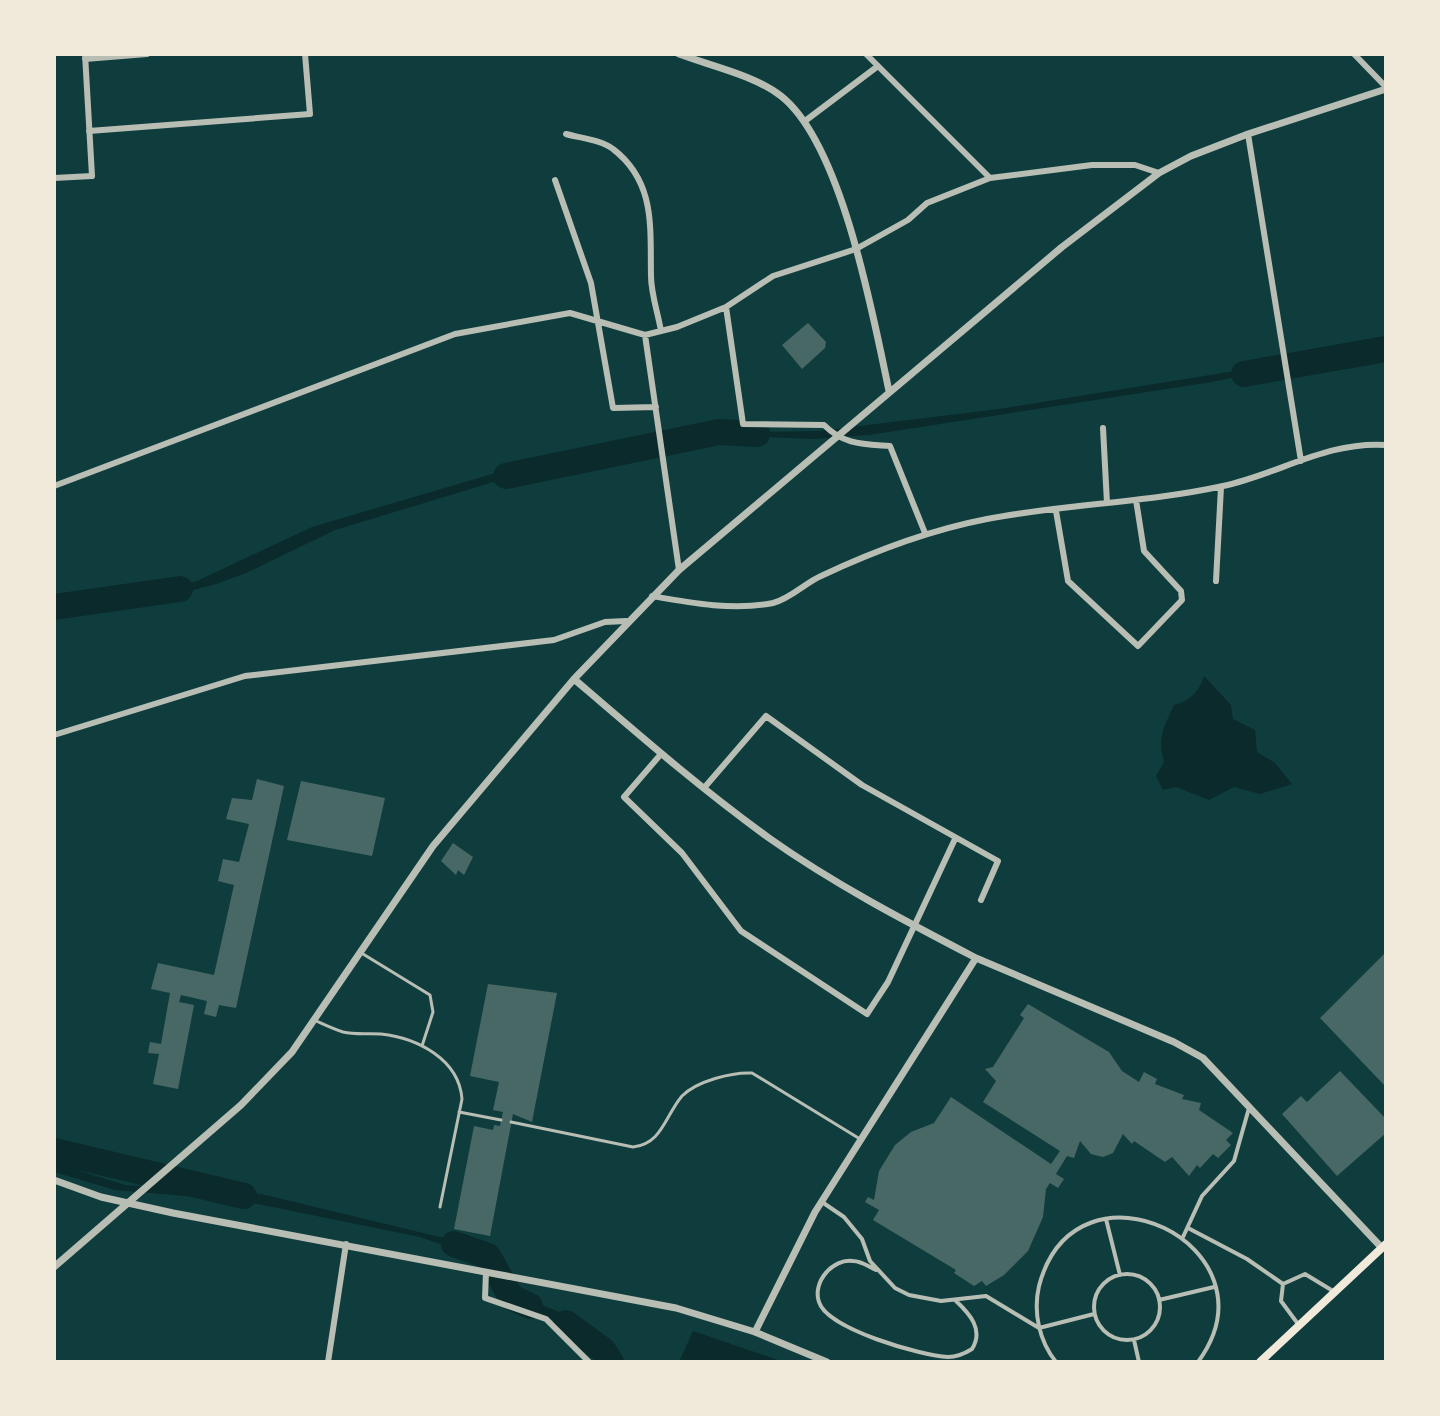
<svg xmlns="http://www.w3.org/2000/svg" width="1440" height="1416" font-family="Mulish,sans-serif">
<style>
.water{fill:#0a2a2b}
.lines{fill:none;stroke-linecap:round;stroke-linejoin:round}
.river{stroke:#0a2a2b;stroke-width:26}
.building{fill:#486865}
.service{stroke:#b8beb3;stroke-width:3}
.pedestrian{stroke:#b8beb3;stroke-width:4}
.minor{stroke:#b8beb3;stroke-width:6}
.tertiary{stroke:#b8beb3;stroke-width:7}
.secondary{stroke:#f1e9da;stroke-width:8}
</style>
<rect width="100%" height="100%" fill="#0f3d3e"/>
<path class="water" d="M1386,336v9l-174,37 -343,53 -56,4 -77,-3 -131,17 -49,10 -221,67 -89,43 -30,11 -56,15 -106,21v-11l70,-10 73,-18 115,-54 251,-74 139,-20 116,-2 181,-22 236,-38 73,-21z
M1204,676l27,29 2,14 22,11 2,22 18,11 17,21 -32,10 -26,-7 -25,13 -33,-13 -13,3 -7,-14 8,-14c-7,-25 0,-35 10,-57 16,-4 25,-13 30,-29z
M54,1163l71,22 136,9 212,51 11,6 19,33 11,10 48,19 49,49h-10l-37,-37 -54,-25 -32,-43 -58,-20 -177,-36 -128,-11 -61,-18z
M693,1331l91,31h-105z"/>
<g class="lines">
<path class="river" d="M1244,374l142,-25
M506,476l213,-44 38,2
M54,607l126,-18
M54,1151l190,45
M454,1244l34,12 23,41 19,9
M566,1323l37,27 8,12"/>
</g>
<path class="building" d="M808,323l18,19 -1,6 -23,21 -20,-24z
M257,779l27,7 -48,222 -17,-3 -3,12 -12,-3 3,-13 -26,-6 -2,7 15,3 -16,84 -25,-5 6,-30 -11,-1 2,-11 11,2 9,-51 -19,-4 7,-26 56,12 20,-90 -16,-4 5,-22 16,3 10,-38 -23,-5 6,-21 20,2z
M301,781l84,17 -13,58 -85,-16z
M453,843l20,14 -9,18 -6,-5 -2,5 -15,-14z
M1386,952v135l-66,-69z
M488,984l69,9 -25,129 -19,-8 -23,122 -36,-7 20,-103 19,4 1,-5 6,1 3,-14 -10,-2 6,-28 -29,-6z
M1028,1004l81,48 13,19 17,11 5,-10 13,7 -2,5 29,11 -2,4 19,4 -2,7 34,23 -7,7 5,5 -13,13 -5,-4 -13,14 -3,-3 -8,11 -17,-19 -7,5 -31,-21 -2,3 -9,-10 -10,19 -10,4 -12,-3 -11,-13 -6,17 -7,-2 -11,18 8,5 -6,9 -8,-5 -4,6 -3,28 -15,34 -24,24 -18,11 -4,-5 -8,5 -20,-13 2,-3 -83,-50 6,-10 -14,-8 3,-5 6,3 5,-29 16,-26 16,-13 23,-9 17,-26 100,67 9,-13 -77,-49 13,-21 -11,-12 8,-2 31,-49 -4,-3z
M1340,1071l46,48v14l-49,43 -55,-62 19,-18 6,6z"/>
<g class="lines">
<path class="service" d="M363,954l67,41 3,17 -11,34
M314,1020c9,4 19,9 29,12 12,3 25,1 38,2 36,4 78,25 81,65l-22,108
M459,1112l42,8
M511,1122l122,25c29,-3 32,-31 49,-51 15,-15 50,-24 70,-23l108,66"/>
<path class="pedestrian" d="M822,1202l22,15 18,22 8,22 25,27 14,7 32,6 45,-5 53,32 55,-14
M1106,1219l14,56
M1188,1228l59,31 36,25 -2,17 17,23
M1183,1237l19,-41 32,-35 15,-53
M876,1270c-7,-3 -14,-9 -23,-9 -20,-3 -41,21 -34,41 8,27 103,54 129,55 9,0 16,-3 24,-8 12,-19 -2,-35 -16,-48
M1094 1307a33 33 0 1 1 66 0a33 33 0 1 1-66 0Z
M1283,1284l22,-10 28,17
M1159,1300l55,-13
M1134,1340l5,22
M1056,1362c-17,-21 -23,-50 -17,-76 37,-140 244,-40 159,76"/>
<path class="minor" d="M866,54l124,124
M1354,54l32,33
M85,59l62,-5
M805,121l73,-55
M89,131l221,-17 -5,-60
M566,134c14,4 36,6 47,15 43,33 37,79 38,127 0,18 7,37 10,55
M1248,134l53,327
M54,178l38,-2 -7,-122
M555,180l36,103 22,125 43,-1
M726,307l17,117 81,1c20,20 39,19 66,21l35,87
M645,335l34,235
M1103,428l4,75
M54,486l401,-152 115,-21 75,22 32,-8 49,-20 47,-31 83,-27 52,-29 19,-17 63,-25 102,-13h43l24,8
M1056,511l12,70 70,65 44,-46 -1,-9 -37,-40 -8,-51
M1216,581l5,-94
M652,596c39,7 82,15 121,7 17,-4 32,-20 48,-27 53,-25 109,-46 166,-57 78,-15 158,-16 236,-33 56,-12 104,-45 163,-41
M54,735l191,-59 309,-36 51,-18 21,-1
M661,754l-37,43 58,56 59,78 126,83 21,-32 67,-143
M704,788l62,-72 96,69 136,76 -17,39
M486,1272l-1,26 61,21 43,43
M328,1362l18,-118"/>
<path class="tertiary" d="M679,54c32,12 75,21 102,42 61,48 92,220 108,295
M574,679c64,55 127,110 195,159 65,46 136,83 207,120
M54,1180l47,17 72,16 503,95 79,24 72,30
M54,1267l187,-162 51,-53 141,-206 141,-167 105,-109 383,-323 97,-74 32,-17 57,-22 138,-45
M755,1332l60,-120 161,-254 198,84 29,16 179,190"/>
<path class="secondary" d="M1260,1362l126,-118"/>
</g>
<rect width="1440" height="1416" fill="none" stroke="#f1e9da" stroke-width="112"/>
</svg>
